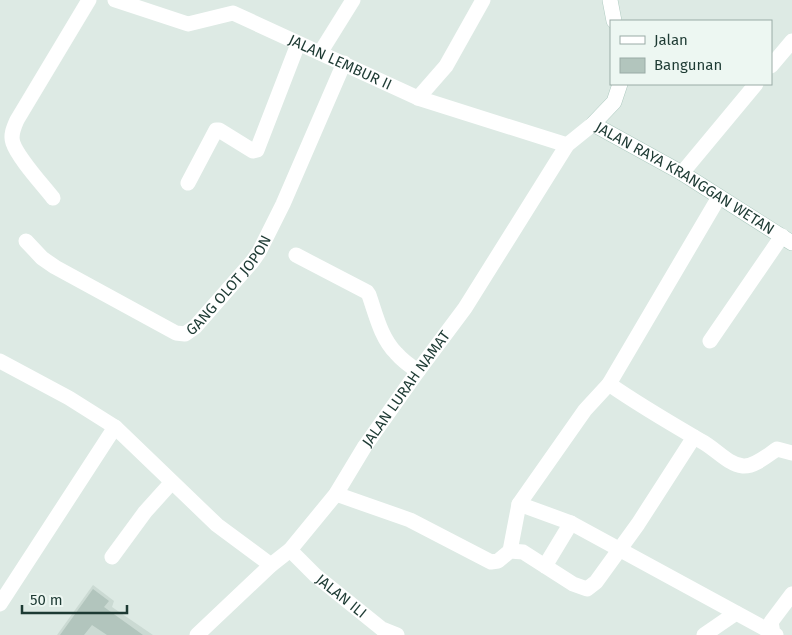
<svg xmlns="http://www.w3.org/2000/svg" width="792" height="635" font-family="'Fira Sans',sans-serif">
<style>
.built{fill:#cbdad3}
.building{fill:#b2c5bd}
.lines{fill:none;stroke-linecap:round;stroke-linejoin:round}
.secondary-casing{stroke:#afcbc1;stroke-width:16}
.minor{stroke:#fff;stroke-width:15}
.secondary{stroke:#fff;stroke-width:15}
.labels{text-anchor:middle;stroke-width:4;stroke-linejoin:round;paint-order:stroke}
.street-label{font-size:15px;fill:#1d3a33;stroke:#edf7f2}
</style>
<rect width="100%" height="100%" fill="#ddeae4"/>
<path class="built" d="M93,585l21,16 -2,6 41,28h-96z"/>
<path class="building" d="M93,589l16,12 -5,6 39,28h-36l-15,-10 -8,10h-24z"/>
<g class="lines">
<g class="secondary-casing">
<g id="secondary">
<path d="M610,0l4,21"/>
<path id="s5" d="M620,84l-6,18 -21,22 89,49 110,70"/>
</g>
</g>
<g class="minor">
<path id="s1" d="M115,0l73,24 45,-11 185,85 149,47"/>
<path d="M320,53l33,-53"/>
<path d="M771,66l21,-25"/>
<path d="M418,98l28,-32 37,-66"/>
<path d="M682,173l74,-89"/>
<path d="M188,183l28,-53h3l34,21 4,-1 41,-106"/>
<path d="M53,198c-11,-14 -35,-40 -40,-55 -3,-8 1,-16 4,-23l72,-120"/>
<path id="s2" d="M26,241l16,17 13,9 121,66 9,1 10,-7 57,-65 7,-10 24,-48 61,-141"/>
<path d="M296,255l71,37 2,3c7,20 12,43 27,58 6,7 14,13 22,18"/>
<path d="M710,341l72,-105"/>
<path d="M0,361l69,37 46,29 102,98 54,40"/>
<path d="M609,384c30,21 61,39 92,57 14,7 26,23 42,25 11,1 25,-11 34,-17l15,4"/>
<path d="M336,494l74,26 81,42 7,-1 12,-10 13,1 50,32 14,5 9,-7 42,-58 56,-87"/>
<path d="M519,504l52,19 202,110"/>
<path id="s3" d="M290,550l25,25 67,54 15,6"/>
<path d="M510,551l9,-47 66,-94 24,-26 110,-187"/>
<path d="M112,557l33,-45 27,-30"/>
<path d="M545,566l26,-43"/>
<path d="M0,604l115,-177"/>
<path id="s4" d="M197,635l74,-70 19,-15 46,-56 29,-48 53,-75 47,-63 102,-163 26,-21"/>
<path d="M704,635l32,-22"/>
<path d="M776,635l-3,-2 -2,-11 21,-28"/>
</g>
<use href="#secondary" class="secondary"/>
</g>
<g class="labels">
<g class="street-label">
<text dy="5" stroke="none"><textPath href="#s1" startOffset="241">JALAN LEMBUR II</textPath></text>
<text dy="5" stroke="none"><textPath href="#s5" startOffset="156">JALAN RAYA KRANGGAN WETAN</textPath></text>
<text dy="5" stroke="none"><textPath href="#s2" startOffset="252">GANG OLOT JOPON</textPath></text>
<text dy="5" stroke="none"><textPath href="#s4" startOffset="325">JALAN LURAH NAMAT</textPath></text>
<text dy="5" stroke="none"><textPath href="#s3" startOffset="69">JALAN ILI</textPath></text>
</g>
</g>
<rect x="610" y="20" width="162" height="65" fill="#edf7f2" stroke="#9aaba6"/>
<rect x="620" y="36" width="25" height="8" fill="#ffffff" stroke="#9aaba6"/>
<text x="654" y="45" font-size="15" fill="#1d3a33">Jalan</text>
<rect x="620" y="58" width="25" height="15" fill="#b2c5bd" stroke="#9aaba6"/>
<text x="654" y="70" font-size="15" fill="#1d3a33">Bangunan</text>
<path d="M22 605v8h105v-8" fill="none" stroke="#1d3a33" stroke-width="2.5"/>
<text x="30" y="605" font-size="15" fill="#1d3a33" stroke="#edf7f2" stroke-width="4" paint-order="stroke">50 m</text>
</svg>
